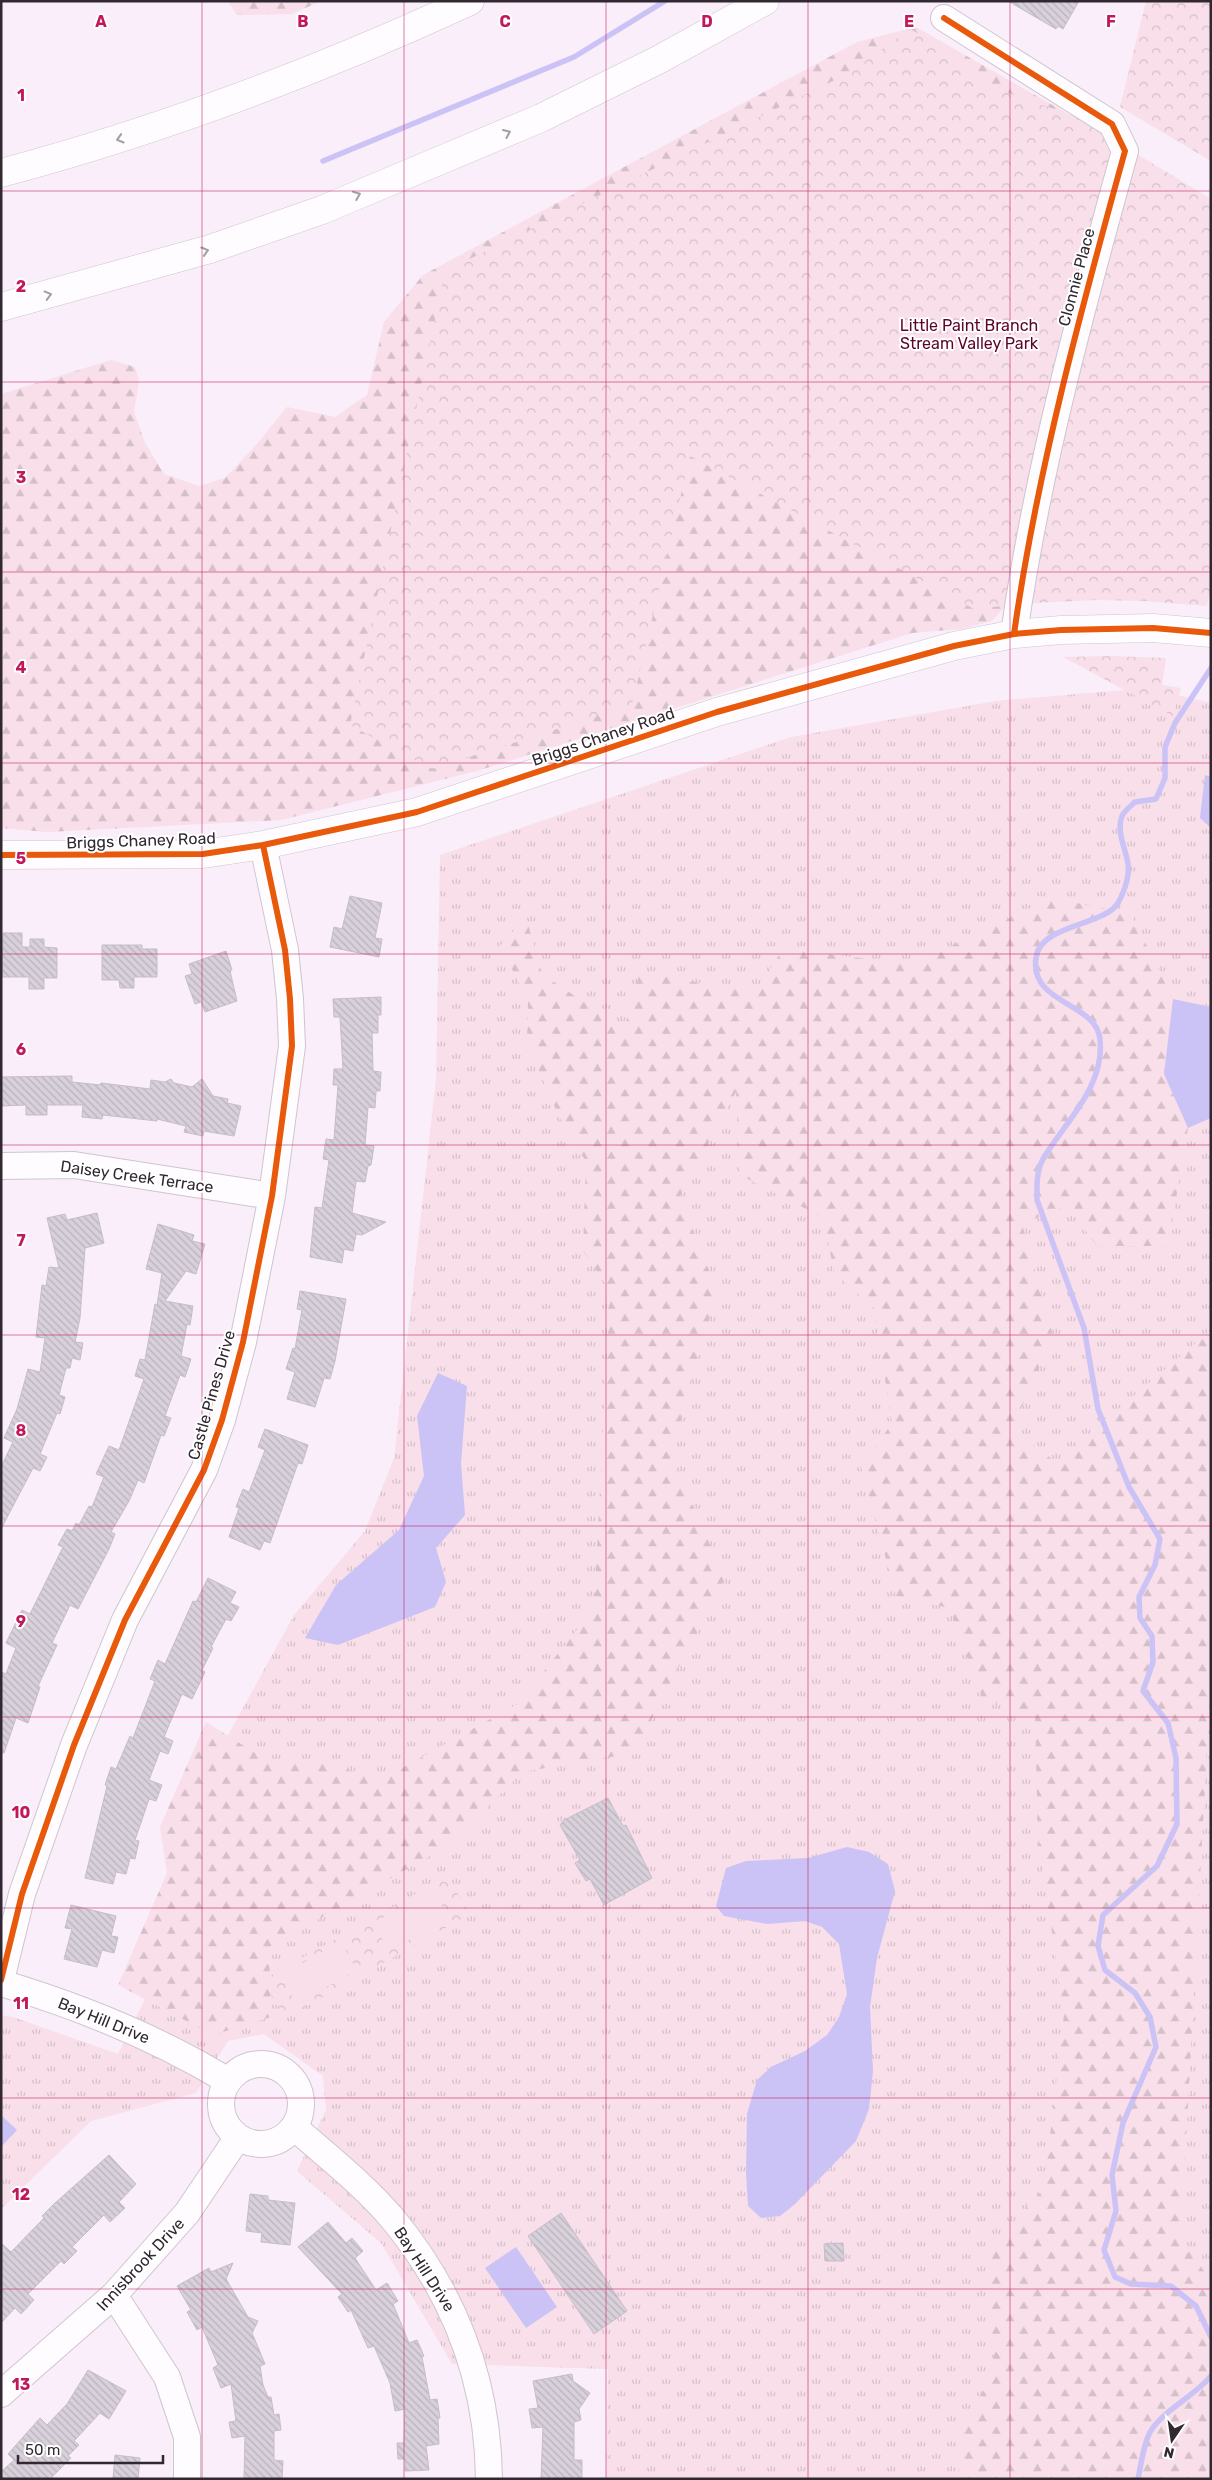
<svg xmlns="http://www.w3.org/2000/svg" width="1212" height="2480" font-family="Rubik,sans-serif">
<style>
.grass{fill:url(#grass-tufts)}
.forest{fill:url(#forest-firs)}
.park{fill:url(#park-crowns)}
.garden{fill:#f8dfe9}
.water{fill:#cbc2f6}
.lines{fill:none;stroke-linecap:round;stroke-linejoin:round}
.stream{stroke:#cbc2f6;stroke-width:5.5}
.building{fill:url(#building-back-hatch);stroke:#c5bdc8}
.minor-casing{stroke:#cec5cf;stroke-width:28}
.major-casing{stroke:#cec5cf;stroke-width:29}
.highway-casing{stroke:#cec5cf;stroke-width:29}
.minor{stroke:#fefcfe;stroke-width:26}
.major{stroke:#fefcfe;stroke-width:28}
.highway{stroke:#fefcfe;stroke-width:28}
.cycleway-casing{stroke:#fff;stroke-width:9}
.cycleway{stroke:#e8590c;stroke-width:6}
.oneway{stroke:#a29da2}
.grid{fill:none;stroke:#c2185b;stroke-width:1;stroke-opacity:0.55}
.labels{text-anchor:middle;stroke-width:4;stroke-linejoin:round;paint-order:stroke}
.street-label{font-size:16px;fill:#312831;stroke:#fff}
.park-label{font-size:16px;fill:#5d022b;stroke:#fff}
.grid-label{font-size:16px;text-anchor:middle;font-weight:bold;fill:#c2185b;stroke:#fff;stroke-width:4;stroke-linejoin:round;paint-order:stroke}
</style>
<defs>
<pattern id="grass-tufts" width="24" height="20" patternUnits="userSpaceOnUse" patternTransform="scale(1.25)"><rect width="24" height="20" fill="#f8dfe9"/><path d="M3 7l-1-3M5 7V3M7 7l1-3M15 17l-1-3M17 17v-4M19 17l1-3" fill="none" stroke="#d5bfc8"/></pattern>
<pattern id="forest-firs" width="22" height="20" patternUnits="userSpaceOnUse" patternTransform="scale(1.25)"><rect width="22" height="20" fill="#f8dfe9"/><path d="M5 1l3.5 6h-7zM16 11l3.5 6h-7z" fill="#d5bfc8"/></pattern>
<pattern id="park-crowns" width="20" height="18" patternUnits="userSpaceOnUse" patternTransform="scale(1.25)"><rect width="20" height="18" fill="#f8dfe9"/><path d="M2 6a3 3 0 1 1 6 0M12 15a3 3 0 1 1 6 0" fill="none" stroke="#d5bfc8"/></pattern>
<pattern id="building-back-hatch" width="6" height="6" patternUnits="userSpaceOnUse" patternTransform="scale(1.25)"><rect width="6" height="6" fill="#d8d0da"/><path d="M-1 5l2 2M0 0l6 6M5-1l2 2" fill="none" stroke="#bab3bc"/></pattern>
</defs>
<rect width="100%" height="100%" fill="#f9eef9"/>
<path class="grass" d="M1148,688l63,15v1776h-605l2,-110 -156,-5 -71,-121 -84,-72 29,-61 -3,-34 -59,-42 -36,7 -32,52 -105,28 -90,88v-194l12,2 105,37 63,-129 23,-146 90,-164 71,-84 29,-73 42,-379 4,-224 351,-118 205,-36z"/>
<path class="forest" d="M228,1h93l-29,13 -55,1z
M916,27l175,100 -86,479 -13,15 -31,8 -49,4 -435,138 -196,49 -234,12 -46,-4v-434l110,-34 24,7 4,14 -5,31 11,31 19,31 35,12 26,-8 31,-33 31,-38 48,10 32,-22 17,-73 39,-47 434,-233z
M1053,898l78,16 42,85 -9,75 24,54 -20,118h-71l-30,-41 -45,19 31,112 -41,93 44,33 155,-132v343l-30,563 30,46v182l-11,15h-242l3,-51 34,-57 -9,-119 58,-64 20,-174 -26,-177 -3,-123 -52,-15 -34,-91 -53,-12 -35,-129 31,-44 -18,-115 -39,-34 -13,-57 -82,-42 -4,-83 -56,104 37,97 -47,164 55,121 -91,175 -112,19 -69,71 -184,104 2,70 -58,18 -95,-50 49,-112 -7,-46 46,-105 65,41 54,-1 54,19 140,-78 75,-95 16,-317 -27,-40 3,-89 -29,-50 -30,-68 1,-44 -28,-54 26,-29 16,57 82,55 16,-57 115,21 28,-44 129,15z"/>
<path class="park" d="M1146,1h65v160l-91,-54z
M910,29l42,23 22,29 100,35 137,83v385l-4,22 -63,-5 -47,-1 -63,3 -60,6 -284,-153 -58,249 -200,64 -82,-44 95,-454 404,-198z
M1110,656l56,2 -4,27 19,3 -8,28 -110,-59z
M447,1876l23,38 -186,105 -21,-39z"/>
<path class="garden" d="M433,1890l16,28 -60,33 -16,-28z
M341,1942l16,28 -61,34 -15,-29z"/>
<path class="water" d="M1205,775l6,2v51l-11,-10z
M1173,999l38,8v111l-23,10 -24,-54z
M438,1373l29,13 -6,77 4,52 -29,33 10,34 -11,25 -97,38 -33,-7 31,-53 63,-55 25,-54 -7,-60z
M847,1847l22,5 19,12 7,27 -18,67 -7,49 3,64 -4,38 -13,32 -61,63 -15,12 -19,2 -13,-12 -2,-33 1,-59 10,-34 14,-13 34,-16 22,-16 12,-18 8,-23 -8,-50 -17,-17 -17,-6 -38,3 -43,-8 -8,-10 10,-38 20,-7 62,-3z
M1,2115l16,15 -16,17z
M516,2247l41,60 -31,21 -41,-60z"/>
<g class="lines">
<path class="stream" d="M323,161l251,-104 91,-56
M1211,668l-36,55 -10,24v31l-9,21 -21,3c-4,4 -11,9 -13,14 -6,16 4,33 6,48 2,12 -5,33 -13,43 -19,19 -75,19 -79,51 -7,46 60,44 64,81 5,48 -35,83 -57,120 -7,13 -6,27 -6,41l47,128 14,81 31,78 31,52 -5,26 -16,32 1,21 12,18 1,26 -10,29 25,32 8,35 1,66 -20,42 -54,49 -5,31 7,24 30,23 15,24 6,30 -33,76 -11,52 4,36 -12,39 11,27 16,7 40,2 25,20 15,31
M1138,2479c3,-14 5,-32 11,-45 11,-22 46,-38 62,-58"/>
</g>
<path class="building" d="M1008,1h71l-16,28 -5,-3 -2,3z
M350,896l32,7 -7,35 7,1 -3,18 -49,-10 4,-20 8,2z
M3,933h19v14h8v-8h14v8l13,1v30h-13v11h-15v-12h-27z
M102,945h40v4h15v28h-23v11h-14l-1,-8h-17z
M226,951l6,19 -2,1 7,30 -32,11 -4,-10 -6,2 -10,-28 7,-2 -3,-10z
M381,997v18h-3v18h-6l1,38 8,1 -1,19h-4l-1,17 -7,-1 -3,38 9,1 -3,19 -3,1 -3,16 -9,-1 -4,32 34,9 -24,13 -6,-1 -3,17 -9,-2 -2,14 -32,-6 5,-50 7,1 7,-48 -6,-1 3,-20 8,1 4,-55h-5l1,-16h9l-3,-52h-6l-1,-18z
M72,1076v6l28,3 1,-2 49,6 1,-9 14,2 6,-3 3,4 18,4 10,-8 11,17 15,3 -1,4 14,3 -7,30 -30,-5 -1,5 -19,-4 2,-6 -29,-7v2l-54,-6 -1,4 -20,-2 1,-12h-36v10h-21v-10l-25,1v-29z
M97,1213l7,30 -19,5 -5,70 -5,24 8,1 -3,17 -8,-2 -2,10h-4l-7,27 6,2 -5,17 -3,-1 -17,41 7,3 -7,14 -7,-3 -32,61v-62l12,-25 -9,-4 13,-29 11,-40 12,3 5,-34 -9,-1 6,-52 4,1 3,-19 10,1 -12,-50 18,-4 2,6z
M158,1224l36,11 -2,6 13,3 -9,30 -10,-3 -21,30 28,5 -3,19 -3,-1 -6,32 10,3 -6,18 -5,-2 -15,41 6,2 -7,18 -3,-1 -17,48 -6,-3 -9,21 -18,31 4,2 -6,15 -31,60 -8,-4 -18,38 5,2 -19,41 2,1 -12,36 -12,-5 -12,35h-3v-81l5,2 10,-26 -10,-5 16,-33 8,4 33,-67 -5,-2 9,-16 5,2 4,-8 3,2 10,-19 3,1 12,-30 -8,-3 13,-28 10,4 25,-71 -9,-3 5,-17 5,1 10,-56 2,1 5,-32 -16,-4z
M300,1291l46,8 -11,62 -5,18 -6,-1 -9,29 -28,-8 8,-27 -9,-3 7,-21 2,1 7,-39 -5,-1z
M265,1429l43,16 -6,19 -4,-1 -28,80 -6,-2 -4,9 -31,-13 10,-29 -3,-1 7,-18 6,3 16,-42 -7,-3z
M208,1578l28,14 -6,11 9,4 -8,14 -5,-2 -15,28 2,1 -11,22 3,2 -13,27 -10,-5 -18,43 9,4 -5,13 -8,-3 -11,29 13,5 -6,16 -7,-2 -14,41 4,1 -4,18 -5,-1 -4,16 -10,-2 -3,12 -28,-6 22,-92 -2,-1 6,-18 5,2 14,-33 3,2 22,-57 -5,-2 8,-19 7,4 28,-63 3,1z
M608,1798l15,28 3,-1 26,53 -48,27 -14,-26 -4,2 -11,-18 5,-3 -20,-35 4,-5z
M71,1905l45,11 -5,20 7,1 -4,16 -12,-3 -5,17 -33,-8 8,-30 -7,-1z
M109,2155l27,29 -17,18 6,6 -15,14 -6,-7 -32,32 5,4 -13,13 -3,-3 -33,33 6,6 -13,14 -6,-6 -14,15v-80l10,9 33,-34 -2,-2 13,-13z
M250,2194l18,2v4l27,3 -5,42 -29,-3 1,-9 -16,-2z
M561,2213l66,98 -33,23 -66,-98z
M328,2222l18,21 6,-5 11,13 -8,7 21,32 11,-7 11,18 -5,3 16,39 8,-3 7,16 -2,1 8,43 7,-1 3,19h-2l1,26 -13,2 3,24 -24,1v-12h-7l-1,-16h7l1,-34 -10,2 -5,-28 -16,-37 -6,2 -17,-38 -3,2 -10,-15 4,-3 -44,-47z
M843,2243l1,18h-19l-1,-17z
M233,2263l-7,16 22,38 10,4 -6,12 13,31 -5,2 3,19 5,12h3l3,18 5,-1 2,16 -7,1v29l9,1 -1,18h-38l1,-43 -13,2 -3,-16 7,-1 -5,-37 -10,4 -8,-20 5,-3 -16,-38 -5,3 -10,-18 4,-2 -14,-24 32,-18 2,4z
M88,2370l38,21 -17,28 -9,-6 -26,28 5,4 -11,11 3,2 -21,21h-49v-7l13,-12 -6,-6 32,-36 7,7 20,-21z
M572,2374l1,7 17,12 -11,16 2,11 -7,2v38h8v19h-41l2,-52 -11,1 -3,-19 9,-1 -5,-27z
M115,2455l25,3 -2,21h-25z"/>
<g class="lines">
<g class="minor-casing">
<path id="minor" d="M944,18l168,106 13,27c-44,159 -88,320 -111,483
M1,1166l73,-1 198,31
M1,1980l21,-86 52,-149 51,-125 79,-150 18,-50 21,-78 29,-146 20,-150 -2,-47 -5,-49 -22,-105
M1,1983c80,24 155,54 227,98
M221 2104a40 40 0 1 1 80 0a40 40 0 1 1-80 0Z
M294,2127c33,29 69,57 98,91 63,76 96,162 97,261
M114,2295l53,82 20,60v42
M1,2394l113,-99 73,-82 51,-76"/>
</g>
<g class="major-casing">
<path id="major" d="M1,855l202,-1 60,-9 154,-33 300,-100 237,-66 60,-12 47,-4 92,-2 58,5"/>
</g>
<g class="highway-casing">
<path id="highway" d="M1,173c162,-43 317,-102 469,-172
M1,307l209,-58 112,-39 219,-92 119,-59 105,-58"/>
</g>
<use href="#minor" class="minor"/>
<use href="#major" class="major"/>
<use href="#highway" class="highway"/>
<g class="cycleway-casing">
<path id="cycleway" d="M944,18l168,106 13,27c-44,159 -88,320 -111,483
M1,855l202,-1 60,-9 154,-33 300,-100 237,-66 60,-12 47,-4 92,-2 58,5
M1,1980l21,-86 52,-149 51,-125 79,-150 18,-50 21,-78 29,-146 20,-150 -2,-47 -5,-49 -22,-105"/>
</g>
<use href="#cycleway" class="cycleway"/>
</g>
<defs><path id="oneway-chevron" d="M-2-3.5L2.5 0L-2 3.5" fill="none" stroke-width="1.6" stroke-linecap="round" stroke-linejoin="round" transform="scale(1.25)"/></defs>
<g class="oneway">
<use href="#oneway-chevron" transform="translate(507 133) rotate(-23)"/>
<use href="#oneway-chevron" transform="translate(120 139) rotate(163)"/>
<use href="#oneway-chevron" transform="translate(357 195) rotate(-22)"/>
<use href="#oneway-chevron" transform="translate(205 251) rotate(-17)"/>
<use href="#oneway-chevron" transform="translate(48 295) rotate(-15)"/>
</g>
<path class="grid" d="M202,1v2478M404,1v2478M606,1v2478M808,1v2478M1010,1v2478M1,191h1210M1,382h1210M1,572h1210M1,763h1210M1,954h1210M1,1145h1210M1,1335h1210M1,1526h1210M1,1717h1210M1,1908h1210M1,2098h1210M1,2289h1210"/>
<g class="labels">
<g class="street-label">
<text transform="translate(1076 277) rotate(-75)" y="6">Clonnie Place</text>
<text transform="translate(603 736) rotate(-19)" y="6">Briggs Chaney Road</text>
<text transform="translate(141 840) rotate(-2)" y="6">Briggs Chaney Road</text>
<text transform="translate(137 1176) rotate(8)" y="6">Daisey Creek Terrace</text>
<text transform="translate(211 1395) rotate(-74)" y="6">Castle Pines Drive</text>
<text transform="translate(104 2020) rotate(22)" y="6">Bay Hill Drive</text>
<text transform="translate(140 2264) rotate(-47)" y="6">Innisbrook Drive</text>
<text transform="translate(425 2269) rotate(57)" y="6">Bay Hill Drive</text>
</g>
<g class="park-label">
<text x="969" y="331">Little Paint Branch<tspan x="969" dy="18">Stream Valley Park</tspan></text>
</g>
</g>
<g class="grid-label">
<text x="101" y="27">A</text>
<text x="303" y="27">B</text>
<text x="505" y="27">C</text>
<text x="707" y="27">D</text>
<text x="909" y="27">E</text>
<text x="1111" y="27">F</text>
<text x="21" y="101">1</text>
<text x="21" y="292">2</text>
<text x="21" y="483">3</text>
<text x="21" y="673">4</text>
<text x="21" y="864">5</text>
<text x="21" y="1055">6</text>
<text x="21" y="1246">7</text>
<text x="21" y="1436">8</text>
<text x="21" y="1627">9</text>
<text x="21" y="1818">10</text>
<text x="21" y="2009">11</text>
<text x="21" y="2200">12</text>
<text x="21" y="2390">13</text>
</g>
<rect width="1212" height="2480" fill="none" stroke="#312831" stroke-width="5"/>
<g transform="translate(1172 2440) rotate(193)" stroke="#ffffff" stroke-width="4" paint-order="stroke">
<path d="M0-4L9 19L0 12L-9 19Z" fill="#312831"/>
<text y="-8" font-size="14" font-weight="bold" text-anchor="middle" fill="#312831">N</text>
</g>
<path d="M18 2455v8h145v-8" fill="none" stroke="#312831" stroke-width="2.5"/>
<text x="25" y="2455" font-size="15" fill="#312831" stroke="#ffffff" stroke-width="4" paint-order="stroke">50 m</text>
</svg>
